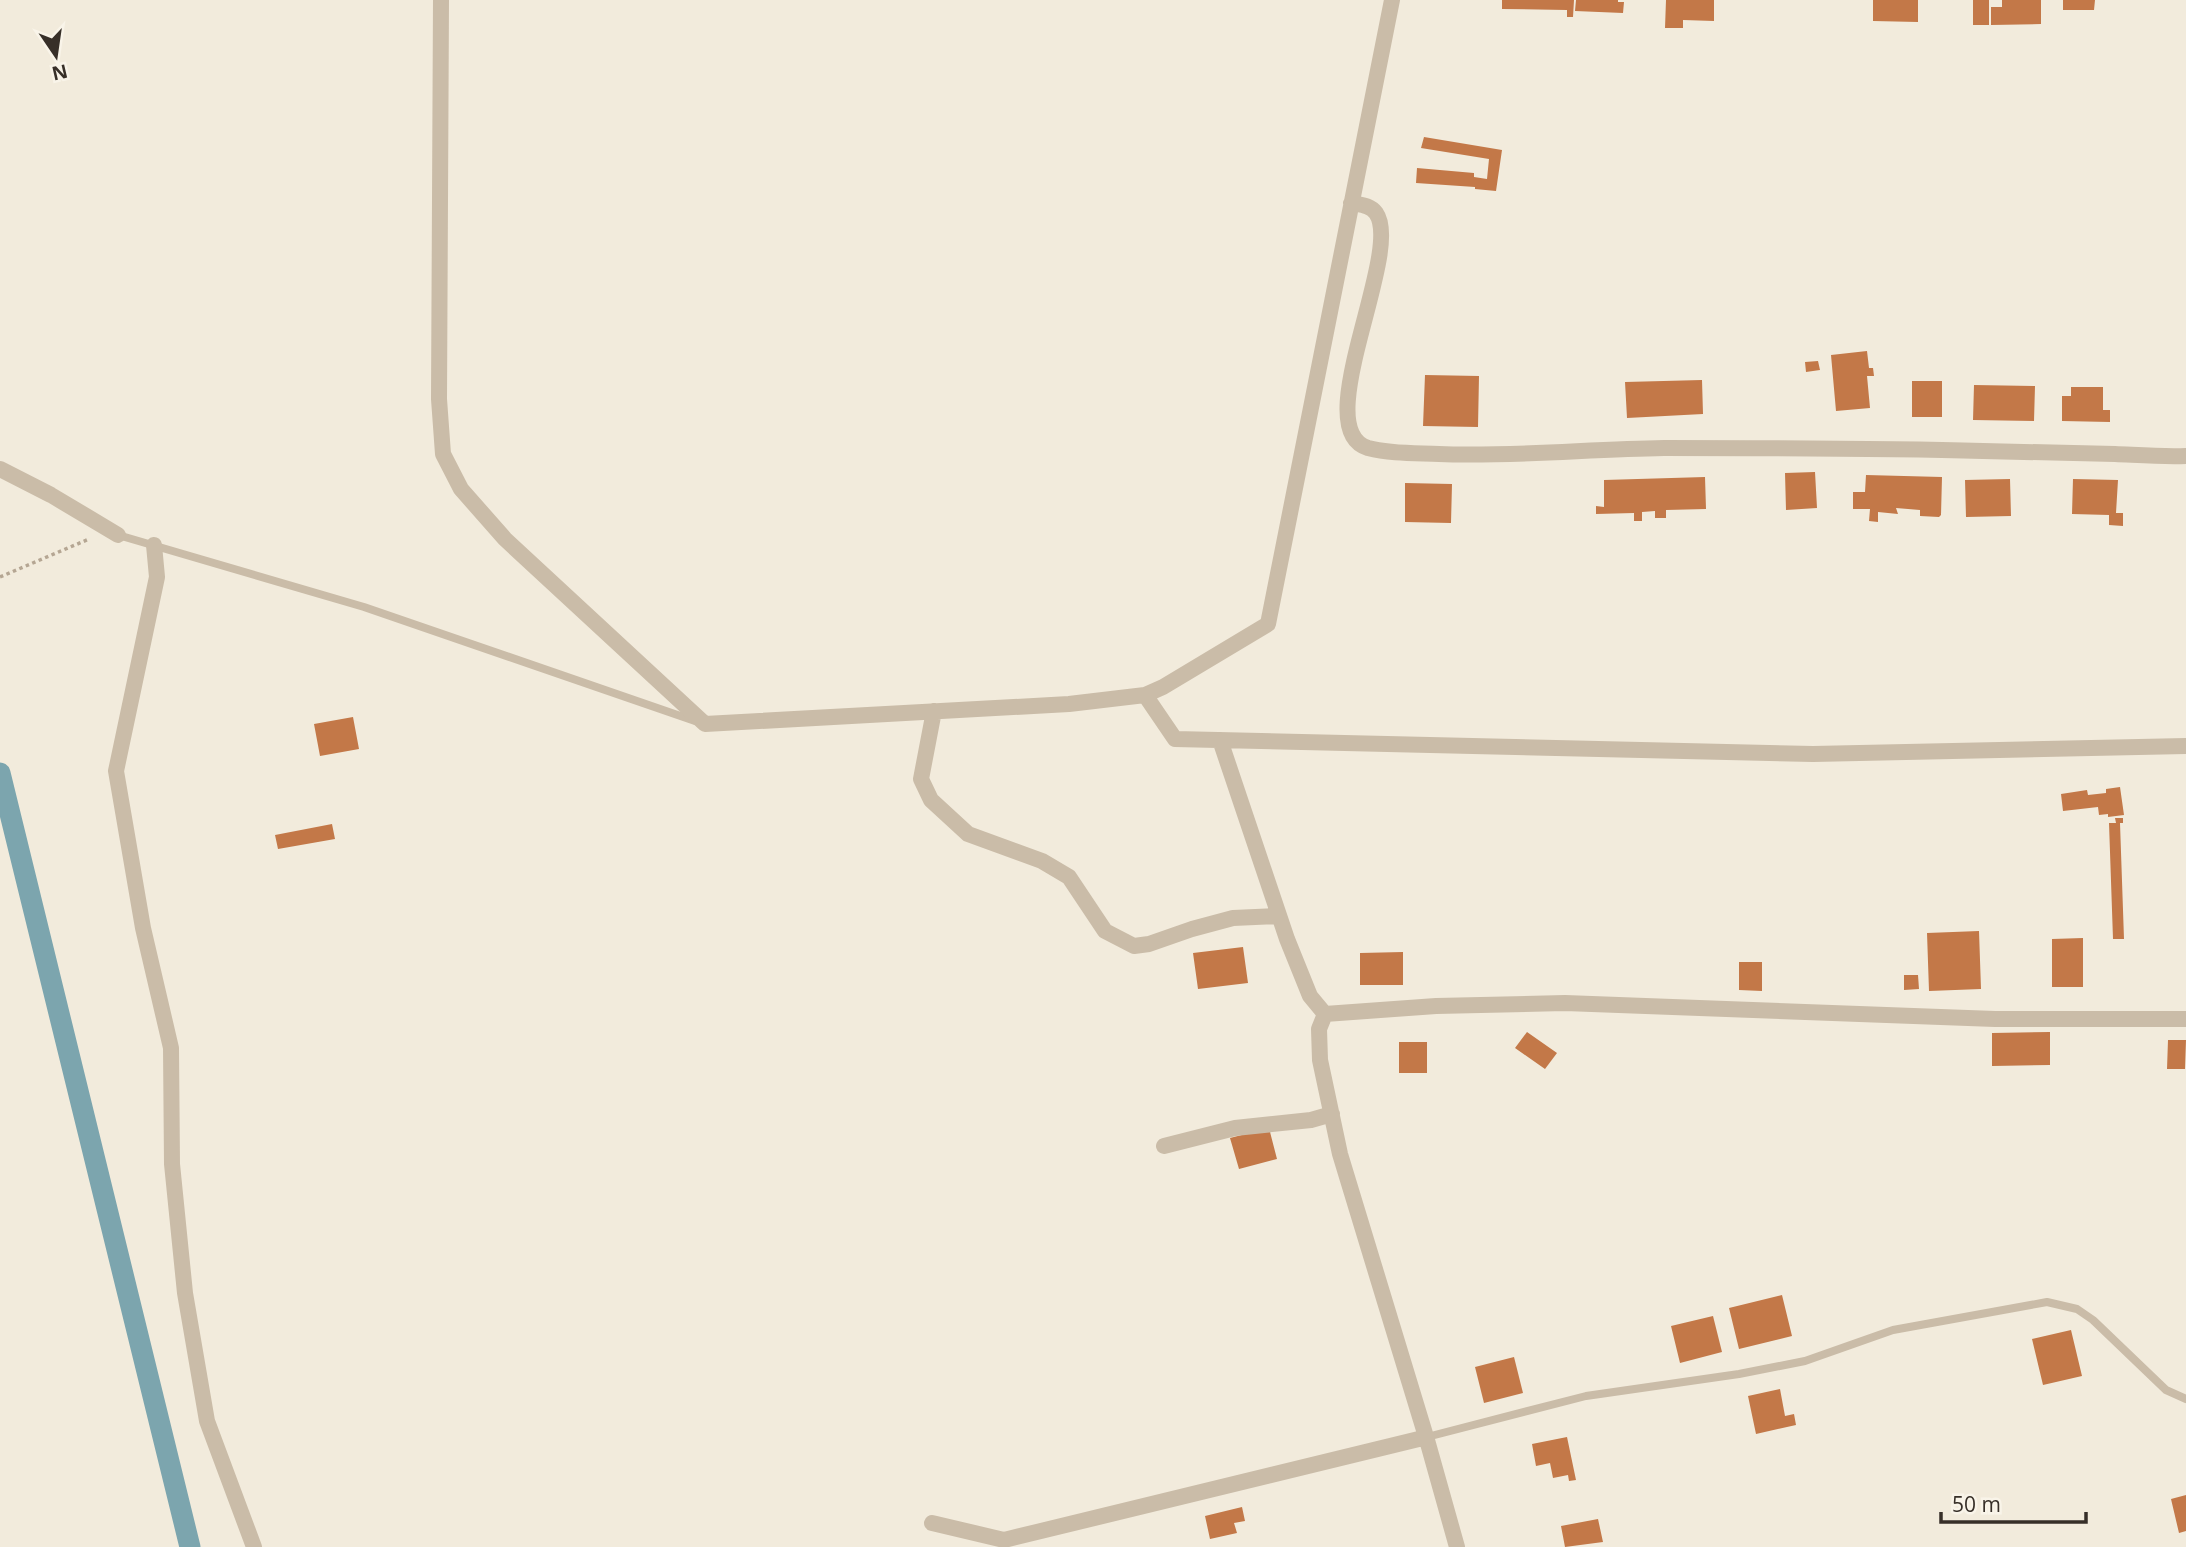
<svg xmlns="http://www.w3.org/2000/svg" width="2186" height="1547" font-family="'Open Sans',sans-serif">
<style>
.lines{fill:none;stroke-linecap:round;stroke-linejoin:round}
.canal{stroke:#7ca5ae;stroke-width:21}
.building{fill:#c37848}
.path{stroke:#b5a693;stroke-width:3.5;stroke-dasharray:3.5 3.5;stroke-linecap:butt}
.lane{stroke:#cabca8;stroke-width:8}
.street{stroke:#cabca8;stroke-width:16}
</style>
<rect width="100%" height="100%" fill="#f2ebdc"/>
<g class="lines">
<path class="canal" d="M0,773l190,774"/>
</g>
<path class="building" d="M1502,0h72l-1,17h-6v-7l-65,-1z
M1576,0h42v2h6l-1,11 -48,-2z
M1666,0h48v21l-31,-1v8h-18z
M1873,0h45v22l-45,-1z
M1973,0h16v25h-16z
M2002,0h39v24l-50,1v-18h11z
M2063,0h32l-1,10h-31z
M1424,137l78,13 -6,41 -21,-2v-2l-59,-4 1,-15 57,5v4l13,2 2,-20 -68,-11z
M1867,351l2,17h4l1,8h-7l3,32 -34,3 -5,-56z
M1818,361l2,9 -14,2 -1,-10z
M1425,375l54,1 -1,51 -55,-1z
M1702,380l1,34 -76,4 -2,-36z
M1912,381h30v36h-30z
M1974,385l61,1 -1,35 -61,-1z
M2071,387h32v23h7v12l-48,-1v-25h9z
M1815,472l2,36 -31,2 -1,-37z
M1866,475l76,2 -1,38 -2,2 -19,-1v-6l-24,-2 2,6 -20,-2v10l-9,-1 1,-12h-17v-17h12z
M1705,477l1,32 -40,1v8h-11v-7l-13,1v9h-8v-8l-38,1v-8l8,1v-27z
M2010,479l1,37 -45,1 -1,-37z
M2073,479l45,1 -2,33h7v13l-14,-1v-10l-37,-1z
M1405,483l47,1 -1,39 -46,-1z
M353,717l6,32 -39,7 -6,-32z
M2120,787l4,28 -16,2v-3l-9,1 -1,-8 -35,4 -2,-17 26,-4 1,5 18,-2v-4z
M2115,818h8v5h-3l4,116h-11l-4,-116h7z
M332,824l3,15 -57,10 -3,-14z
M1979,931l2,58 -52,2 -2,-58z
M2083,938v49h-31v-48z
M1243,947l5,36 -50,6 -5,-36z
M1403,952v33h-43v-32z
M1739,962h23v29l-23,-1z
M1904,975h14l1,14 -15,1z
M1527,1032l30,21 -12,16 -30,-21z
M2050,1032v33l-58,1v-33z
M2168,1040h18l-1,29h-18z
M1399,1042h28v31h-28z
M1269,1128l8,31 -38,10 -9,-31z
M1782,1295l10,41 -53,13 -10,-41z
M1713,1316l9,36 -42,11 -9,-37z
M2071,1330l11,46 -39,9 -11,-46z
M1514,1357l9,36 -39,10 -9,-36z
M1780,1389l5,27 9,-2 2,11 -40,9 -8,-38z
M1567,1437l9,43 -7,1 -1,-6 -15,3 -3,-15 -14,3 -4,-22z
M2186,1495v36l-7,2 -8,-34z
M1242,1507l3,14 -11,2 3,10 -27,6 -5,-23z
M1598,1519l5,23 -38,5 -4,-21z"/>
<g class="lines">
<path class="path" d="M0,577l89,-38"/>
<path class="lane" d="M118,535l246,72 331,114
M1427,1437l159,-41 153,-22 66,-13 88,-31 154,-28 30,7 16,11 73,70 20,9"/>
<path class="street" d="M441,0l-2,399 4,55 18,35 44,50 200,185 364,-20 76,-9 18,-8 105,-63 124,-624
M1351,203c10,2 19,2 25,10 28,39 -69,217 -8,235 23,6 48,5 71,6 75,3 150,-5 225,-6 106,0 213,0 319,3 44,1 88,2 132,3 23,1 47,3 71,2
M0,469l51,26 67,40
M154,545l3,32 -41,194 27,157 28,120 1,116 13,129 22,128 47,126
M1145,695l30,44 638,15 373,-8
M934,711l-13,68 10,21 37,34 74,27 27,16 36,54 29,15 15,-2 43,-15 41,-11 46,-2
M1220,740l67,199 23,57 15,18 -6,15 1,31 20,94 87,286 30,107
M1325,1014l111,-8 129,-3 430,16h191
M1164,1146l71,-18 76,-8 21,-6
M932,1523l72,17 423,-103"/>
</g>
<g transform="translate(56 56) rotate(167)" stroke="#f9f4e9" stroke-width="5" paint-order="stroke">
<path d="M0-5L12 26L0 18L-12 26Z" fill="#372f28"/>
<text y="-10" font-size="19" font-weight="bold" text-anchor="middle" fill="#372f28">N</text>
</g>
<path d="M1941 1512v10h145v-10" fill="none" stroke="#372f28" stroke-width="3.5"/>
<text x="1952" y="1512" font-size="21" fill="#372f28" stroke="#f9f4e9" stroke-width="5" paint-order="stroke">50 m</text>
</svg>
